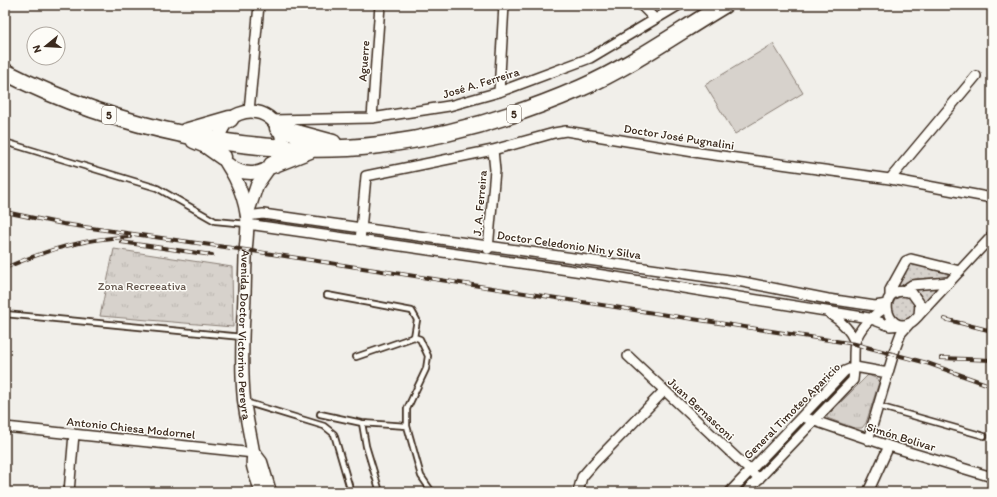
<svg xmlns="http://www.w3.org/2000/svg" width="997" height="497" font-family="Itim,sans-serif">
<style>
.grass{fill:url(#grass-dots);stroke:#897e75}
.park{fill:url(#park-tufts);stroke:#897e75}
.pitch{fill:#d7d2cc;stroke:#897e75}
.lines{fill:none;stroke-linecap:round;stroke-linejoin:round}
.lane-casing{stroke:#3b2a1e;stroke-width:8}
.street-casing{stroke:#3b2a1e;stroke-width:12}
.secondary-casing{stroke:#3b2a1e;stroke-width:15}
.highway-casing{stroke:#3b2a1e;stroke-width:19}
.lane{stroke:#fdfcf7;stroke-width:4.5}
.street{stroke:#fdfcf7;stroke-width:9}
.secondary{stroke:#fdfcf7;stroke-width:12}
.highway{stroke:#fdfcf7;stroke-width:16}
.rail-casing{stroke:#3b2a1e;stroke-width:4}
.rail{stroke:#fdfcf7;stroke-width:2.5;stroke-dasharray:8;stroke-linecap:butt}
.labels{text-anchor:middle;stroke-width:3;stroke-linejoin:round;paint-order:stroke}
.shield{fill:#fdfcf7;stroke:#75695f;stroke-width:1}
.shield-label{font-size:11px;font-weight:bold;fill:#3b2a1e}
.street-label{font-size:12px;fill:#3b2a1e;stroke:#fdfcf7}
.park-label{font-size:12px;fill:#62544a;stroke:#fdfcf7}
</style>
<defs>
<pattern id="grass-dots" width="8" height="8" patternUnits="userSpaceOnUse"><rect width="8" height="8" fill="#d7d2cc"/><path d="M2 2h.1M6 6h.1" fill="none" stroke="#b9b4af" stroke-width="1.8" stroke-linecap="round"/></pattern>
<pattern id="park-tufts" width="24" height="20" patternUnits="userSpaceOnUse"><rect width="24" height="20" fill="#d7d2cc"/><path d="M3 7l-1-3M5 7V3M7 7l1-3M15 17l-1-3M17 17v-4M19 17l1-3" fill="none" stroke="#b9b4af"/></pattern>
</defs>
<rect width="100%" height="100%" fill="#f1efea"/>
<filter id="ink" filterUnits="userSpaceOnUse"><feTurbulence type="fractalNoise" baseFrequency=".025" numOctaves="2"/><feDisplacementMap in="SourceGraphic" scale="8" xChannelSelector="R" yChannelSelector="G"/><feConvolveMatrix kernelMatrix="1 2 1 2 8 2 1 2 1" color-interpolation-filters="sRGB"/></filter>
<g filter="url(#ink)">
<path class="grass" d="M913,262l35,10 -1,5 -32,2 -22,13 16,-28z
M942,285l-18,18 -4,-9 -4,-4v-2z
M892 308a12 12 0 1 1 24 0a12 12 0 1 1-24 0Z"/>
<path class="park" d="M114,249l118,18 1,60 -133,-11z
M868,375l10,4 1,3 -13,41 -4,5h-8l-27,-10v-2z"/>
<path class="pitch" d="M773,44l30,49 -68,41 -30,-49z"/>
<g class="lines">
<g class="lane-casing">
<path id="lane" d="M5,142l152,46 58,33 32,3
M327,295l85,16 5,9 -3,17
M5,314l237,23
M356,357l58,-20 6,2 8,17 -2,13 -19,40v17l14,50 11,16
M245,402l79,24 10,8 17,58
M878,406l106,30
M320,414l42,9 45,3
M362,423l4,23 14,46"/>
</g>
<g class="street-casing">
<path id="street" d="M641,5l14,14
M499,92l5,-87
M249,111l10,-106
M372,118l8,-113
M272,120l100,-2 77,-12 50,-14 91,-34 89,-53
M890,179l86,-103
M247,216l16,-2 480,68 85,17 47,7 12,-2
M247,224l356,51 266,43 21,8 13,-1
M360,241l6,-65 127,-26 61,-17 12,-2 134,22 190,26 102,19
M488,249l7,-79 -2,-20
M905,290l7,-5 37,-3
M890,296v-6l16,-29 5,-2 49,12
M830,314c11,7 20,15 25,28
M919,315l1,-11 -8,-11c-39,-12 -26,44 -2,30 3,-1 6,-5 9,-8l73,-79
M628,356l131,123
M855,367l33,6
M803,417l86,29 103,31
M5,427l249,26
M868,440l27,-91 6,-16 8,-9
M69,492l5,-58
M578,492l4,-15 12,-14 70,-72
M730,492l115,-121 10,-4
M746,492l107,-112c2,-11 0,-31 2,-38 5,-16 18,-27 32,-35
M868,492l21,-46"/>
</g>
<g class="secondary-casing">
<g id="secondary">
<path id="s1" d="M228,164c34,28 73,-16 44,-44 -19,-18 -51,-5 -53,20 -1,14 10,26 16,38 6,12 10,25 12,38 1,10 0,20 -1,30 -1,20 -1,40 -2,61 -2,31 -3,62 0,93 2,17 6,34 9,51 1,5 -1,10 0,15 2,9 6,17 8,26"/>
<path d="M247,215l10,-30 12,-17"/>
<path d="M254,453l7,9 9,30"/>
</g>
</g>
<g class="highway-casing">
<path id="highway" d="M5,72c109,56 252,88 375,73 69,-9 137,-29 201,-57 50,-22 96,-55 143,-83
M278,128l55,15
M185,132l45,-13
M194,140l12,5 17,12
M272,165l38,-15"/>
</g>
<use href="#lane" class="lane"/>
<use href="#street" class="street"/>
<use href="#secondary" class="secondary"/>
<use href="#highway" class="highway"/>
<g class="rail-casing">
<path id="rail" d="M5,212l58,12 183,26 609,94 72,19 65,23
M121,242l91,13
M5,268c41,-18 80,-30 125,-31
M944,319l48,12
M941,358l51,2"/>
</g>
<use href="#rail" class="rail"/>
</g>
</g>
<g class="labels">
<g class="shield">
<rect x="507" y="105" width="14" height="18" rx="3"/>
<rect x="102" y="106" width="14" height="18" rx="3"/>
</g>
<g class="shield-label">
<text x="514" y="118">5</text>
<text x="109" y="119">5</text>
</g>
<g class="street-label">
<text transform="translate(364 61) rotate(-86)" y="4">Aguerre</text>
<text transform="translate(481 83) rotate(-17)" y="4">José A. Ferreira</text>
<text transform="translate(679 137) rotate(9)" y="4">Doctor José Pugnalini</text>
<text transform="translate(480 203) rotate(-85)" y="4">J. A. Ferreira</text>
<text transform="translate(569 245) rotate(8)" y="4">Doctor Celedonio Nin y Silva</text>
<text dy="4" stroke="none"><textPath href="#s1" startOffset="369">Avenida Doctor Victorino Pereyra</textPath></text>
<text transform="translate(701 409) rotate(43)" y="4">Juan Bernasconi</text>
<text transform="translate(792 411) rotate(-45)" y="4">General Timoteo Aparicio</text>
<text transform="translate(131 428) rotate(6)" y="4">Antonio Chiesa Modornel</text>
<text transform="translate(901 437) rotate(17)" y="4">Simón Bolivar</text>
</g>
<g class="park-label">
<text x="142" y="290">Zona Recreeativa</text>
</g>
</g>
<rect width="997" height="497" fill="none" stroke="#fdfcf7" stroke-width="20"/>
<rect x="10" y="10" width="977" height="477" fill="none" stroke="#3b2a1e" stroke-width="1.5" filter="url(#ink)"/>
<g transform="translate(46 46) rotate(252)"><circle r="19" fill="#fdfcf7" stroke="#afa8a0"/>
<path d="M0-3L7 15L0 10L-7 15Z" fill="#3b2a1e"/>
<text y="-6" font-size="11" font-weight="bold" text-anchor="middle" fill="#3b2a1e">N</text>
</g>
</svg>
